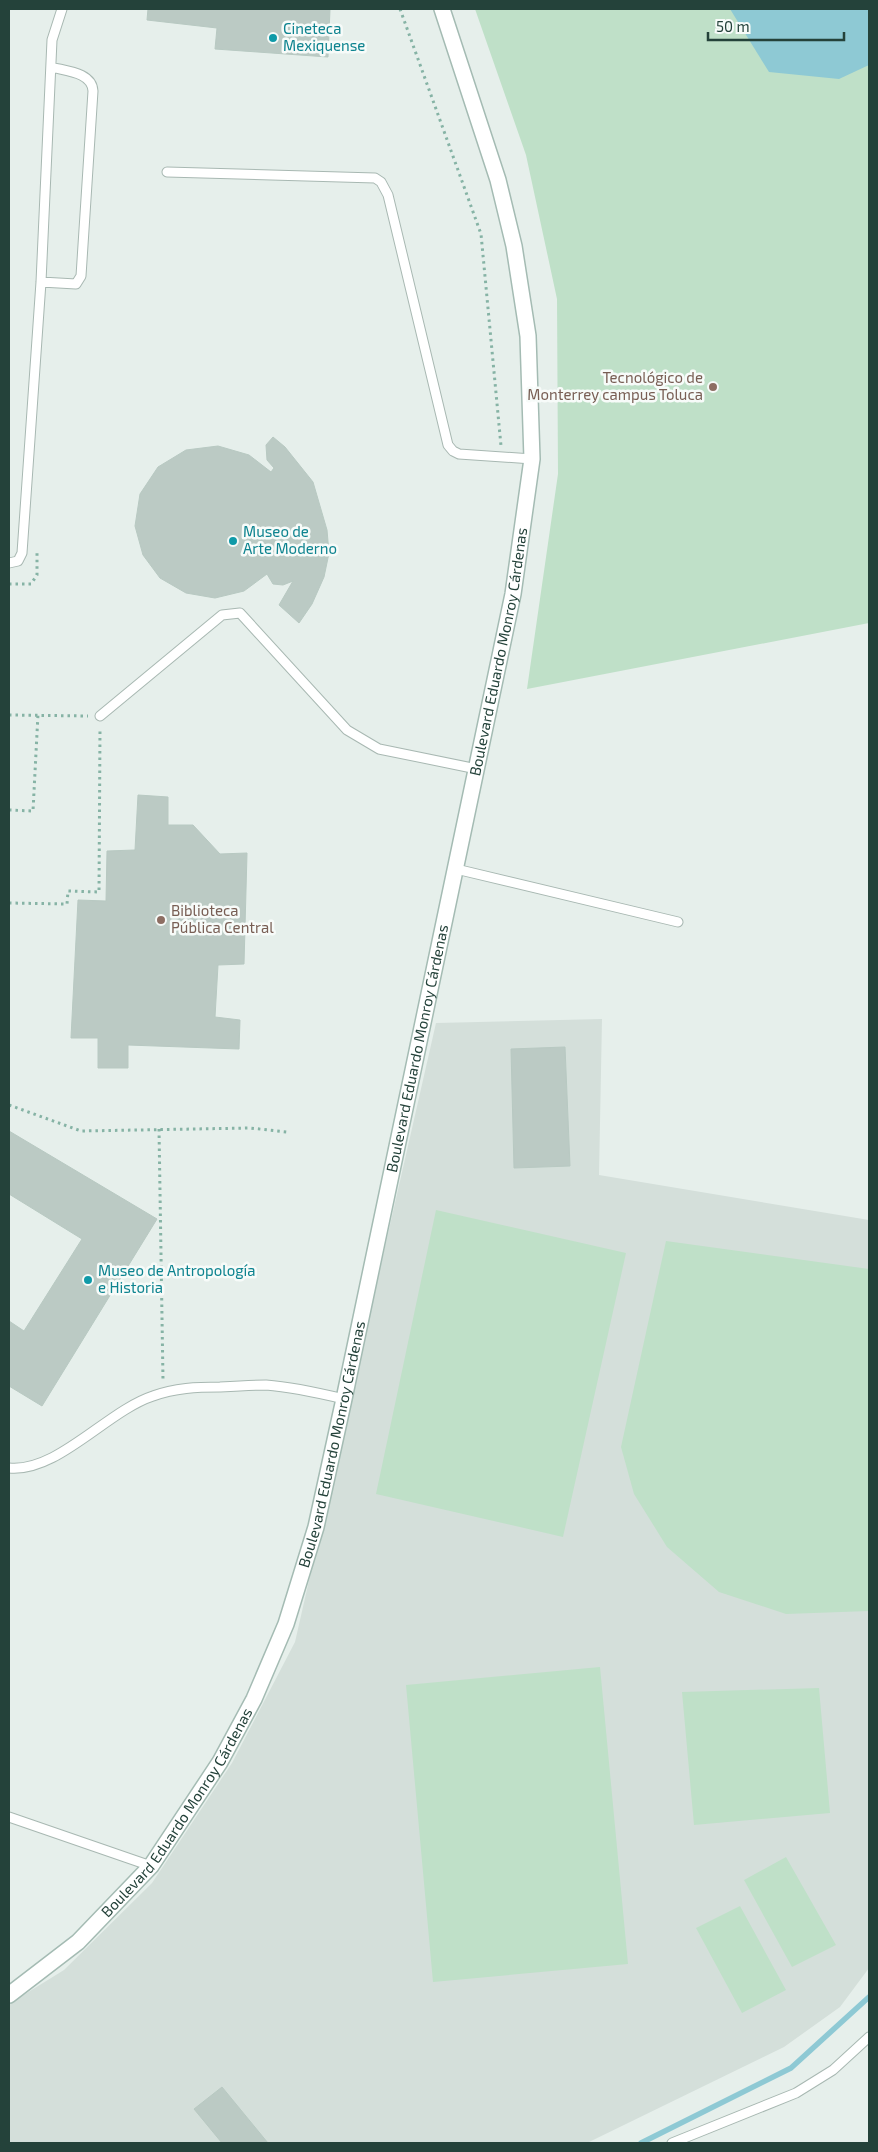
<svg xmlns="http://www.w3.org/2000/svg" width="878" height="2152" font-family="'Exo 2',sans-serif">
<style>
.built{fill:#d4dfda}
.green{fill:#bfe0c8}
.water{fill:#8ec9d4}
.lines{fill:none;stroke-linecap:round;stroke-linejoin:round}
.stream{stroke:#8ec9d4;stroke-width:5.5}
.building{fill:#bbcac4;stroke:#b8c9c2}
.service-casing{stroke:#a8b8b2;stroke-width:11}
.secondary-casing{stroke:#a4bbb3;stroke-width:18}
.path{stroke:#86b3a5;stroke-width:3;stroke-dasharray:2.5 4;stroke-linecap:butt}
.service{stroke:#fff;stroke-width:9}
.secondary{stroke:#fff;stroke-width:15}
.culture-dot{fill:#0f9aa8;stroke:#f7fbf9;stroke-width:2}
.education-dot{fill:#8d6e63;stroke:#f7fbf9;stroke-width:2}
.labels{text-anchor:middle;stroke-width:5;stroke-linejoin:round;paint-order:stroke}
.culture-label{font-size:15px;fill:#0d838f;stroke:#f7fbf9;text-anchor:start}
.education-label{font-size:15px;fill:#785e54;stroke:#f7fbf9;text-anchor:end}
.street-label{font-size:15px;fill:#24423a;stroke:#f7fbf9}
</style>
<rect width="100%" height="100%" fill="#e6efeb"/>
<path class="built" d="M602,1019l-3,156 270,45v748l-29,39 -56,40 -197,96h-578v-139l55,-34 88,-87 80,-120 63,-121 141,-619z"/>
<path class="green" d="M475,9h394v614l-342,66 31,-215 -1,-175 -31,-144z
M436,1210l190,43 -63,284 -187,-43z
M666,1241l203,28v342l-83,3 -67,-22 -52,-45 -33,-53 -13,-47z
M600,1667l28,297 -195,18 -27,-297z
M819,1688l11,125 -136,12 -12,-133z
M786,1857l50,88 -44,22 -48,-87z
M740,1906l46,84 -44,23 -46,-85z"/>
<path class="water" d="M730,9h139v56l-30,14 -70,-7z"/>
<g class="lines">
<path class="stream" d="M641,2143l150,-75 78,-71"/>
</g>
<path class="building" d="M148,9h182l-2,48 -113,-8 2,-21 -70,-8z
M273,437l12,10 28,35 14,48 2,23 -5,24 -12,27 -13,19 -20,-18 14,-24 -10,4 -10,-1 -6,-10 -23,17 -29,7 -29,-5 -26,-15 -17,-23 -8,-29 5,-32 18,-27 28,-17 32,-4 31,9 22,17 3,-4 -7,-8 -1,-15z
M138,795l30,2v28h25l27,29 27,-1 -3,111 -26,1 -3,52 25,3 -1,29 -111,-4v23h-30v-30h-27l7,-138 28,1 1,-50 28,-1z
M565,1047l5,119 -56,2 -3,-119z
M9,1131l148,88 -115,187 -33,-20v-65l15,10 58,-92 -73,-45z
M222,2087l46,56h-46l-28,-34z"/>
<g class="lines">
<g class="service-casing">
<path id="service" d="M167,172l208,6 6,4 7,13 60,250 5,6 6,3 73,5
M41,282l35,2 5,-8 12,-185c-1,-19 -28,-20 -42,-24
M9,563l9,-2 4,-8 19,-271 11,-242 10,-31
M100,716l122,-101 18,-2 107,117 32,19 98,20
M456,869l222,53
M9,1468c48,5 98,-57 144,-72 22,-8 44,-9 67,-9 15,-1 31,-2 46,-2 27,2 53,8 78,14
M9,1817l142,49
M672,2143l124,-50 37,-23 36,-33"/>
</g>
<g class="secondary-casing">
<g id="secondary">
<path id="s1" d="M9,1995l69,-53 73,-76 69,-104 34,-63 32,-75 30,-97 28,-128 169,-805 19,-135 -4,-123 -14,-90 -16,-66 -56,-171"/>
</g>
</g>
<path class="path" d="M400,9l81,225 20,212
M9,584h22l6,-9v-25
M9,715l79,1
M9,810l24,1 5,-97
M9,903l58,1 1,-13 31,1 1,-164
M9,1105l72,26 169,-3 37,4
M159,1129l4,251"/>
<use href="#service" class="service"/>
<use href="#secondary" class="secondary"/>
</g>
<g class="culture-dot">
<circle cx="273" cy="38" r="5"/>
<circle cx="233" cy="541" r="5"/>
<circle cx="88" cy="1280" r="5"/>
</g>
<g class="education-dot">
<circle cx="713" cy="387" r="5"/>
<circle cx="161" cy="920" r="5"/>
</g>
<g class="labels">
<g class="culture-label">
<text x="283" y="34">Cineteca<tspan x="283" dy="17">Mexiquense</tspan></text>
<text x="243" y="537">Museo de<tspan x="243" dy="17">Arte Moderno</tspan></text>
<text x="98" y="1276">Museo de Antropología<tspan x="98" dy="17">e Historia</tspan></text>
</g>
<g class="education-label">
<text x="703" y="383">Tecnológico de<tspan x="703" dy="17">Monterrey campus Toluca</tspan></text>
<text x="171" y="916" text-anchor="start">Biblioteca<tspan x="171" dy="17">Pública Central</tspan></text>
</g>
<g class="street-label">
<text dy="5" stroke="none"><textPath href="#s1" startOffset="1466">Boulevard Eduardo Monroy Cárdenas</textPath></text>
<text dy="5" stroke="none"><textPath href="#s1" startOffset="1061">Boulevard Eduardo Monroy Cárdenas</textPath></text>
<text dy="5" stroke="none"><textPath href="#s1" startOffset="656">Boulevard Eduardo Monroy Cárdenas</textPath></text>
<text dy="5" stroke="none"><textPath href="#s1" startOffset="251">Boulevard Eduardo Monroy Cárdenas</textPath></text>
</g>
</g>
<rect width="878" height="2152" fill="none" stroke="#24423a" stroke-width="20"/>
<path d="M708 32v8h136v-8" fill="none" stroke="#24423a" stroke-width="2.5"/>
<text x="716" y="32" font-size="15" fill="#24423a" stroke="#f7fbf9" stroke-width="4" paint-order="stroke">50 m</text>
</svg>
